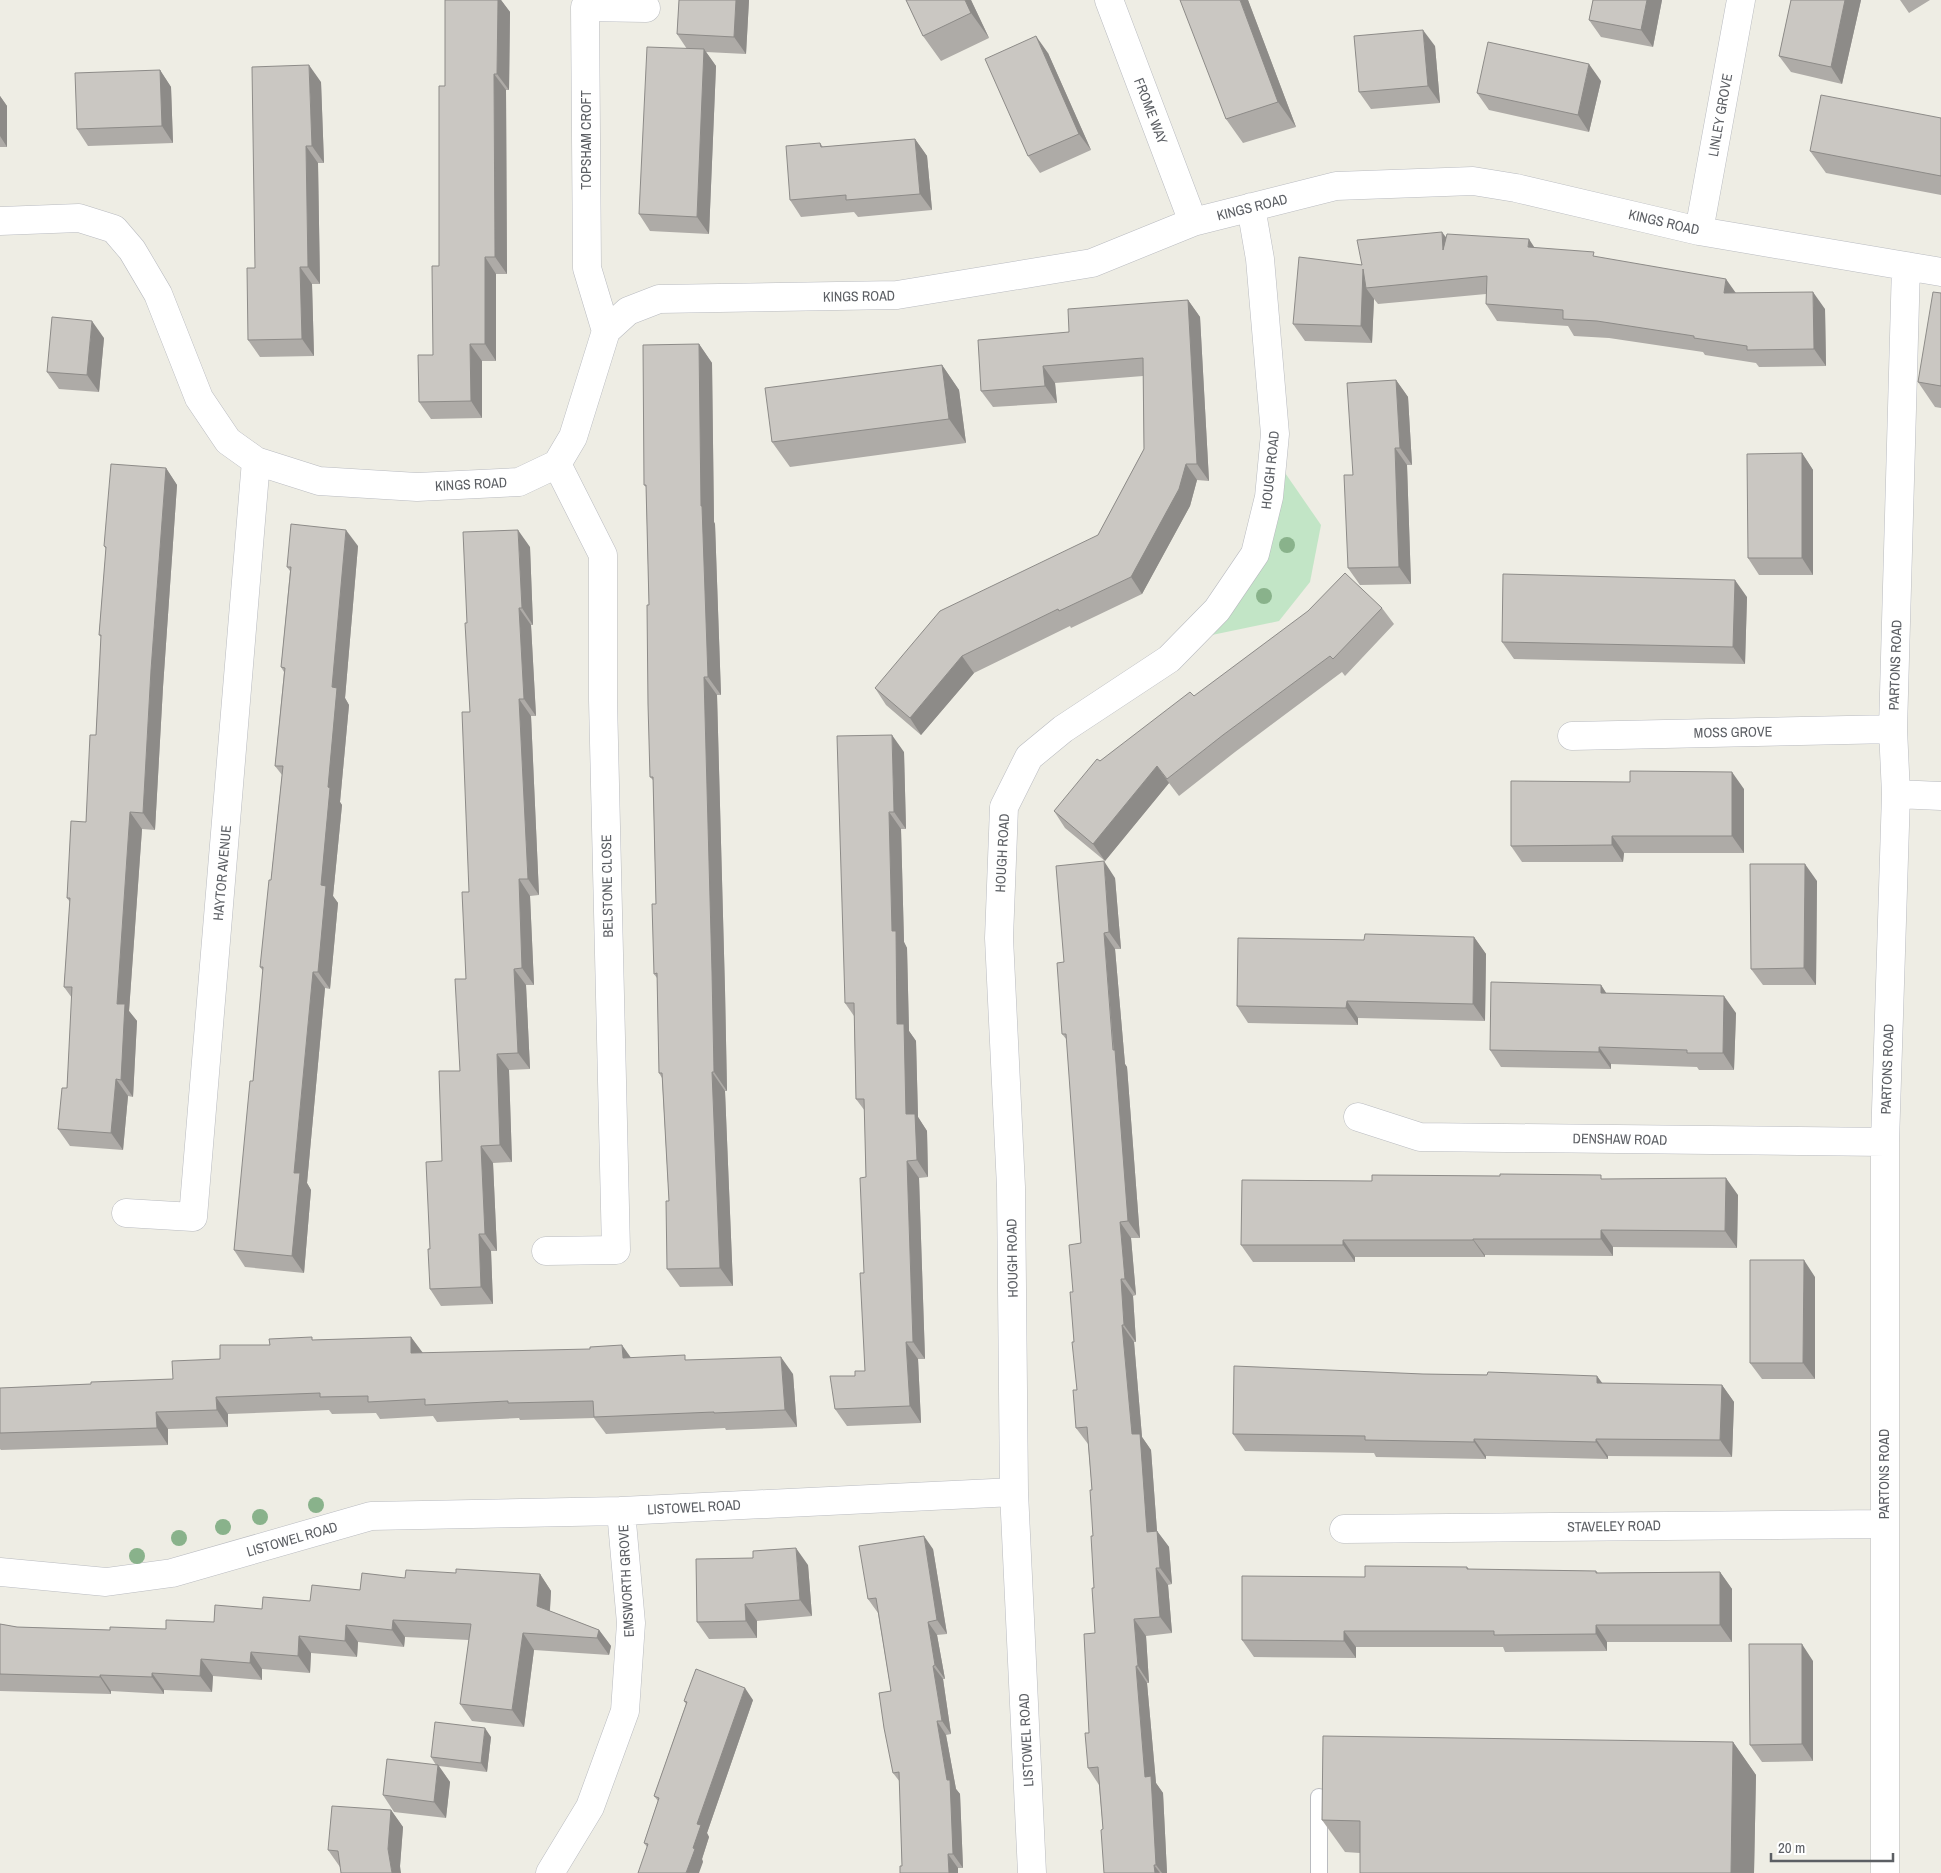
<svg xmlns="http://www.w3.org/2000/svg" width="1941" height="1873" font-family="'Archivo Narrow',sans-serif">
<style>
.green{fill:#c2e5c6}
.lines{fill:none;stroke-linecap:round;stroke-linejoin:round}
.lane-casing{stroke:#b9bbc0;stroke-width:18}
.street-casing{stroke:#b9bbc0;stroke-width:29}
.lane{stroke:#fff;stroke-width:16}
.street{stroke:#fff;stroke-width:28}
.tree{fill:#89b28b}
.wall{fill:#aeaba7}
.shaded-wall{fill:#8d8b88}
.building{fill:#cac7c2;stroke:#8d8b88}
.labels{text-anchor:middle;stroke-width:4;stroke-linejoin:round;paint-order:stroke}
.street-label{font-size:14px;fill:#5c5f64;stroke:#fff}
</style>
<rect width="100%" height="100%" fill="#eeede4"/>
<path class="green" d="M1281,467l40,58 -11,57 -31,39 -72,15z"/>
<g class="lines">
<g class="lane-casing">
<path id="lane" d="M1319,1797v76"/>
</g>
<g class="street-casing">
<path id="street" d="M1109,0l84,222
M0,221l79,-3 35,11 18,21 26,44 41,104 29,43 28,20 63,20 98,6 102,-5 38,-18 16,-27 33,-106 22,-20 31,-12 238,-4 195,-32 101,-41 143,-36 137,-5 43,7 183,43 242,41
M1699,231l42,-231
M606,331l-19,-63 -2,-261 61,1
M1572,736l321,-7
M1896,794l45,2
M1358,1117l62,20 465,5
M126,1213l67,4 63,-756
M546,1251l70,-1 -13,-550v-145l-46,-91
M1344,1529l540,-5
M0,1572l106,10 66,-9 199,-57 250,-5 393,-19
M550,1873l40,-66 35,-96 6,-88 -10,-112
M1032,1873l-18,-381 -3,-305 -12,-249 5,-131 25,-50 34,-28 106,-70 48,-49 38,-56 14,-57 6,-63 -15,-175 -9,-52
M1885,1873v-731l11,-348 -3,-65 13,-463"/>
</g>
<use href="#lane" class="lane"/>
<use href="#street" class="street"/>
</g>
<g class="tree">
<circle cx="1287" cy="545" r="8"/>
<circle cx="1264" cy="596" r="8"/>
<circle cx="316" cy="1505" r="8"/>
<circle cx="260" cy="1517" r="8"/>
<circle cx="223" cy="1527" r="8"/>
<circle cx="179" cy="1538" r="8"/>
<circle cx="137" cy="1556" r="8"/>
</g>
<path class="wall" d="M445,0h56l9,12 -1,78h-3l1,184h-11v87h-14v57l-51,1 -12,-17 14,-47 6,-89 6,-180z
M679,0h70l-3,54 -40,-2 10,14 -7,168 -59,-3 -11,-17 48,-165 -10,-15z
M906,0h65l18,38 -48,23 -18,-25z
M1248,0l48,127 -53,16 -17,-24z
M1593,0h69l-9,47 -52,-10 -12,-17z
M1791,0h70l-19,84 -51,-12 -12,-16z
M1900,0h30l-21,13z
M1435,46l5,57 -69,6 -12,-17z
M1048,53l43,97 -51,23 -12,-17z
M160,70l11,17 2,56 -85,3 -11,-17z
M1601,81l-12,51 -100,-22 -12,-17z
M321,82l3,81h-6l2,121h-8l2,72 -54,1 -12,-17 7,-72z
M0,96l7,10v41h-7z
M1941,118v77l-115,-22 -16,-22z
M915,139l12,17 5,54 -74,7 -4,-5 -53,5 -11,-17 30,-57 3,4z
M1446,238l88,10 63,9 139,36 89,16 1,57 -67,1 -3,-4 -51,-8 -2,-3 -94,-14 -35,-2 -6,-10 -71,-5 -11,-17v-10l-108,10 -4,-5 -2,44 -67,-2 -12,-17 69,-59z
M1941,293v115l-6,-1 -17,-25z
M1188,300l12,17 9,164 -12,-1 -7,26 -48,88 -71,34 -1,-2 -96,47 -53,62 -35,-30 -11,-17 223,-153 46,-86 -1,-73 -88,7 2,20 -64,4 -12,-16 88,-59z
M104,338l-5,54 -40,-3 -12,-17z
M699,344l13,19 2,159 1,2 6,171h-4l8,295 2,101h-2l8,195 -53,1 -13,-18 2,-68 -7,-123 -3,-5 -2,-95 -3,-4 2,-70 -3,-124 -3,-3 -1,-172 -3,-118 -2,-2z
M942,365l17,25 7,53 -176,24 -18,-25z
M1396,380l12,17 4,68h-5l4,119 -51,1 -12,-17 5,-93z
M1802,453l11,17v105h-54l-11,-17z
M166,468l11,17 -14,202 -8,143 -13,-1 -13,182 8,10 -4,76 -5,-1 -5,54 -53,-4 -12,-17 9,-41 5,-90 -8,-11 6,-85 -3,-4 19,-76 10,-87 5,-98 -2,-2 7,-86 -2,-3z
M358,546l-13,152 4,7 -9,97 2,3 -9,91 5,7 -8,86 -5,-1 -18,195 4,7 -7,83 -59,-6 -11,-17 19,-169 10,-110 -3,-4 11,-87 11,-105 -7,-9 9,-94 -3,-5 9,-96 -3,-4z
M530,547l3,78h-2l5,91h-5l8,179 -9,1 4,89h-8l4,84 -21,1 3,92 -19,1 4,88h-6l2,53 -52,2 -11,-17v-40l12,-88 18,-90 6,-92 3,-87 1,-180 -3,-89z
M1747,597l-2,67 -231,-5 -12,-17z
M1382,608l12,16 -49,52 -3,-4 -107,80 -56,44 -10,-13 -64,78 -40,-33 -11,-17 46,-50 94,-65z
M904,752l2,77h-5l3,113 3,6 2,83 7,10 2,76 9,14 1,46 -9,1 6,181h-7l3,64 -74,3 -12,-17 20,-33 10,-5 -1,-98 2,-96 -1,-66 -9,-12 -2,-83 -9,-13z
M1744,789v64h-120l-1,9h-101l-11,-16z
M1115,878l6,71h-6l10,115 2,3 13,171h-9l5,57 -3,1 3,46h-2l8,95 9,13 6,81 12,16 3,37 -4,1 4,48 -26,3 3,47h-2l9,100 7,10 4,80h-63l-1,-44 -4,-44 -11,-17 7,-135 -2,-97 -1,-46 -4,-46 -12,-16 1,-38 -4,-98 8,-49 -14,-203 -5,-6 2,-72z
M1817,881l-1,104h-53l-12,-16z
M1474,937l12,17 -1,67 -127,-3v7l-110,-2 -11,-17 127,-66z
M1601,985l5,8 130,20 -2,57h-35l-2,-3 -86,-3v5l-110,-2 -11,-17z
M1604,1179l134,16 -1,53 -124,-1v9l-128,-1v2h-130v5h-102l-12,-17 131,-64z
M1815,1277v102h-53l-12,-16z
M411,1337l11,16 209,5 57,2 105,14 4,53 -71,3 -1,-2 -119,6 -12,-16 -74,2 -1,-2 -82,4 -4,-6 -53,3 -4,-6 -44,1 -3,-4 -101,4v13l-60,2v16l-167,5 -1,-1v-61l91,-4 82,-5 47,-20 50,-14 43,-5z
M1423,1374l174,2 6,8 119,1 12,17 -2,55 -124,-1v3l-122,-3v3l-110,-2 -2,-4 -129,-2 -12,-17z
M933,1549l14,85 -10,1 8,44h-2l8,55 -5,1 10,54 4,5 3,74h-5v5h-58l2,-7 -2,-84 -7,-9 -2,-82 -13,-78 -10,-14z
M808,1565l4,51 -55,5v17l-48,1 -12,-17z
M1467,1567l2,2 127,2 2,2 122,-1 12,17v53h-125v9l-102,1 -2,-5h-147v11l-102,-1 -12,-17 123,-63z
M456,1573l84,1 11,17 -1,20 49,19 12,16 -2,9 -75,-5 -10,77 -52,-6 -12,-17 9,-64 -64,-3 -1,10 -46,-5 -1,15 -46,-4 -1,20 -48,-4v11l-49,-4 -1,16 -48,-2v4l-53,-3v3l-111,-3v-67l17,3 93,3 56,-1 48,-7 48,-13 48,-8 50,-11 45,-12z
M1813,1661v100l-51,1 -12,-17z
M753,1700l-46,133 2,4 -7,22 1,3 -56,-15 -3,-4 14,-42 -4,-5 32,-92 -2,-3z
M491,1737l-4,35 -48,-6 11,16 -4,36 -52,-6 -11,-17 53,-30 -5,-8z
M1733,1742l23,33 -2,98h-394v-20l-15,-1 -23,-32z
M391,1810l12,17 -3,39 -60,1 -12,-17z"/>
<path class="shaded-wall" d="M498,0h3l9,12 -1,78 -12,-16z
M736,0h13l-3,54 -12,-17z
M965,0h6l18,38 -18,-25z
M1240,0h8l48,127 -18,-25z
M1647,0h15l-9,47 -12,-17z
M1845,0h16l-19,84 -11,-17z
M1423,30l12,16 5,57 -12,-17z
M1036,36l12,17 43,97 -12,-16z
M704,49l12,17 -7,168 -12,-17z
M1589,64l12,17 -12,51 -11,-17z
M309,65l12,17 3,81 -12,-17z
M160,70l11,17 2,56 -11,-17z
M494,74l12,16 1,184 -12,-17z
M0,96l7,10v41l-7,-11z
M915,139l12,17 5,54 -12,-16z
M306,146l12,17 2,121 -12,-17z
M1442,232l12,16 -11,2z
M1529,239l11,17 -12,-9z
M485,257l11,17v87l-11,-17z
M300,267l12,17 2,72 -12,-17z
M1363,269l3,19 8,11 -2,44 -11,-17z
M1726,279l12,17 -14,-3z
M1813,292l12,17 1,57 -12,-17z
M1188,300l12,17 9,164 -12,-17z
M92,321l12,17 -5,54 -12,-17z
M470,344l12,17v57l-11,-17z
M699,344l13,19 2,159 1,2 6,171 -13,-18 -7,-171z
M942,365l17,25 7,53 -17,-24z
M1043,366l12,17 2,20 -12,-17z
M1396,380l12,17 4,68 -12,-17z
M1395,448l12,17 4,119 -12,-17z
M1802,453l11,17v105l-11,-17z
M1186,464l11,16 -7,26 -48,88 -11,-17z
M166,468l11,17 -14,202 -8,143 -12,-17 8,-143z
M346,530l12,16 -13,152 4,7 -9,97 2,3 -9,91 5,7 -8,86 -12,-17 3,-87 7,-98 4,-100z
M518,530l12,17 3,78 -11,-17z
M1735,580l12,17 -2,67 -12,-17z
M519,608l12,17 5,91 -12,-17z
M962,656l12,17 -53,62 -11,-17z
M704,677l13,18 8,295 2,101 -13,-19z
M519,699l12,17 8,179 -11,-16z
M892,735l12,17 2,77 -12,-17z
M1157,766l12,17 -64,78 -12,-17z
M1732,772l12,17v64l-12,-17z
M130,812l12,17 -13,182 8,10 -4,76 -12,-17 -4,-76z
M889,812l12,17 3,113 3,6 2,83 7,10 2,76 9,14 1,46 -11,-17 -11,-46 -9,-90 -5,-93z
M1612,836l12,17 -1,9 -11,-17z
M1104,861l11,17 6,71 -12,-17z
M1805,864l12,17 -1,104 -12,-17z
M519,879l11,17 4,89 -12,-17z
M1104,933l11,16 10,115 2,3 13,171 -12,-17z
M1474,937l12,17 -1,67 -12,-17z
M514,969l12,16 4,84 -12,-16z
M313,972l12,16 -18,195 4,7 -7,83 -12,-17 2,-83z
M1601,985l11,17 -11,-9z
M1724,996l12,17 -2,57 -11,-17z
M1347,1001l11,17v7l-12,-17z
M1599,1047l12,17v5l-12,-17z
M497,1054l12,16 3,92 -12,-17z
M712,1072l13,19 8,195 -13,-18z
M116,1079l12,17 -5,54 -12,-17z
M481,1146l12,17 4,88 -12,-17z
M907,1161l12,17 6,181 -12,-17z
M1726,1178l12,17 -1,53 -12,-17z
M1120,1222l11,16 5,57 -11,-16z
M1601,1230l12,17v9l-12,-17z
M479,1234l12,17 2,53 -12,-17z
M1473,1239l12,16v2l-12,-17z
M1343,1240l12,17v5l-12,-17z
M1804,1260l11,17v102l-12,-16z
M1121,1279l12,17 3,46 -12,-17z
M1122,1325l12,17 8,95 9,13 6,81 12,16 3,37 -12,-16 -13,-36 -15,-98z
M411,1337l12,16h-12z
M906,1342l12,17 3,64 -11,-17z
M622,1345l12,17 -11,-4z
M781,1357l12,17 4,53 -12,-17z
M1597,1376l12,17 -12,-10z
M1722,1385l12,17 -2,55 -12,-17z
M216,1397l12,17v13l-11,-17z
M156,1412l12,17v16l-11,-17z
M1474,1439l12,17v3l-12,-17z
M1596,1439l12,17v3l-12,-17z
M924,1536l9,13 14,85 -10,-14z
M796,1548l12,17 4,51 -12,-16z
M1156,1568l12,17 4,48 -12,-16z
M1720,1572l12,17v53l-12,-17z
M540,1574l11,17 -2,32 -12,-17z
M745,1604l12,17v17l-11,-17z
M1134,1619l12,17 3,47 -11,-17z
M393,1620l12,17 -1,10 -12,-17z
M928,1622l9,13 8,44 -10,-14z
M346,1625l12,17 -1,15 -12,-16z
M1596,1625l11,17v9l-11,-17z
M599,1630l12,16 -2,9 -12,-17z
M1344,1631l12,16v11l-12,-17z
M523,1633l11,17 -10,77 -12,-17z
M299,1636l12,17 -1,20 -12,-17z
M1802,1644l11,17v100l-11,-17z
M251,1652l11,17v11l-12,-17z
M201,1659l12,17 -1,16 -12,-16z
M933,1666l10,13 8,55 -9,-13z
M1136,1666l11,17 9,100 7,10 4,80h-5l-6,-8 -11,-88z
M152,1673l12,17v4l-12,-17z
M100,1675l11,16v3l-11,-17z
M745,1688l8,12 -46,133 2,4 -7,22 1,3 -4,11h-13l7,-25 4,-24z
M937,1721l9,14 10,54 4,5 3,74 -10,-14 -6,-74z
M485,1728l6,9 -4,35 -6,-9z
M1733,1742l23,33 -2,98h-23z
M438,1765l12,17 -4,36 -12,-16z
M391,1810l12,17 -3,39 1,7h-9l-4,-24z
M948,1854l10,14v5h-9z
M1154,1865l6,8h-5z"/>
<path class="building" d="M445,0h53l-1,74h-3l1,183h-10v87h-15l1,57 -52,1 -1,-47h15l-1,-89h7v-180h6z
M679,0h57l-2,37 -57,-3z
M906,0h59l6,13 -48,23z
M1180,0h60l38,102 -52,17z
M1593,0h54l-6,30 -52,-10z
M1791,0h54l-14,67 -52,-11z
M1423,30l5,56 -69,6 -5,-56z
M1036,36l43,98 -51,22 -43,-97z
M1488,42l101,22 -11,51 -101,-22z
M647,47l57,2 -7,168 -58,-3z
M309,65l3,81h-6l2,121h-8l2,72 -54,1 -1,-72h8l-3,-201z
M160,70l2,56 -85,3 -2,-56z
M1821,95l120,23v58l-131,-25z
M915,139l5,55 -74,6v-5l-56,5 -4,-54 34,-3 1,4z
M1442,232l1,18 4,-16 82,5 -1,8 66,5 -1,4 133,23 -2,14 89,-1 1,57 -67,1v-4l-53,-8v-2l-97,-15 -34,-2v-9l-77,-6 1,-28 -121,12 -3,-19 -2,57 -68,-2 6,-67 63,8 -5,-25z
M1933,292l8,1v93l-23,-4z
M1188,300l9,164h-11l-7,25 -48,88 -72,34 -1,-2 -96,47 -52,62 -35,-30 65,-77 158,-76 46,-86 -1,-91 -100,8 2,20 -64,5 -3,-51 91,-8 -1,-23z
M52,317l40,4 -5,54 -40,-3z
M699,344l2,162h1l6,171h-4l8,295 2,100h-2l8,196 -53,1 -1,-68h3l-7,-128h-3l-2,-100 -3,1 -2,-70h4l-3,-127h-3l-2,-73 -1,-99h2l-3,-120h-2l-1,-140z
M942,365l7,54 -177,23 -7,-54z
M1396,380l4,68h-5l4,119 -51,1 -4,-93h9l-6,-92z
M1802,453v105h-54l-1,-104z
M111,464l55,4 -15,202 -8,143 -13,-1 -13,192h8l-4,76 -5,-1 -5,54 -53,-4 4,-41h5l5,-101h-8l6,-89h-3l4,-77 15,1 4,-87h6l5,-100h-2l7,-88 -2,-1z
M291,524l55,6 -14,157 5,1 -9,99 2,1 -9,97 5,1 -8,86h-5l-19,201h6l-8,83 -58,-6 16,-169h3l10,-114h-3l9,-87h2l12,-114h-8l10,-98 -4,-1 10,-100h-4z
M518,530l4,78h-3l5,91h-5l9,180h-9l3,89 -8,1 4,84 -21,1 3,91 -19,1 4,88h-6l2,53 -51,2 -2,-40h2l-4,-87 16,-1 -3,-90h21l-5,-92h11l-4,-87h7l-7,-180h8l-5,-89h2l-4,-91z
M1345,573l37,35 -49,51 -3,-3 -107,79 -56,44 -10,-13 -64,78 -39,-33 43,-52 3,2 90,-69 4,4 114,-85z
M1503,574l232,6 -2,67 -231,-5z
M892,735l2,77h-5l3,119h4l1,93h7l2,90h9l2,46 -10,1 6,181h-7l4,64 -75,3 -5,-33h25v-5h10l-5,-98h4l-4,-95 6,-1 -2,-78h-8l-2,-96h-9l-8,-267z
M1630,771l102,1v64h-120v9l-101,1v-65l119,1z
M1104,861l5,71 -5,1 9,117h2l13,171 -8,1 5,57h-4l3,46h-2l10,109h8l7,98 10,-1 3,37h-4l4,49 -26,2 4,47h-2l9,111 6,-1 5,89h-2l1,8h-51l-3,-43 2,-1 -5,-62 -10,1 -3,-35h4l-5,-99 11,-1 -3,-45h2l-3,-52h2l-3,-46h2l-5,-63 -11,1 -3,-38h4l-5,-48h2l-4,-50h3l-4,-47 12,-2 -15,-209h-4l-5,-71 7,-1 -8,-96z
M1750,864h55l-1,104 -53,1z
M1365,934l109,3 -1,67 -126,-3 -1,7 -109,-2 1,-68 126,2z
M1491,982l110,3v8l123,3 -1,57h-36v-3l-88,-3v5l-109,-2z
M1500,1174l101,1v4l125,-1 -1,53 -124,-1v9h-128v1h-130v5h-102l1,-65 130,1v-6l128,1z
M1750,1260h54l-1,103h-53z
M312,1337v3l99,-3v16l179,-4v-2l32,-2 1,13 62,-3v5l96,-3 4,53 -71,3v-1l-120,5 -1,-16 -85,2v-2l-83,4v-6l-57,3v-6l-48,1v-4l-104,4 1,13 -61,2 1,16 -157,5v-45l91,-4v-2l82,-3 -1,-18 48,-2v-14h50l-1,-6z
M1234,1366l189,8 64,1 1,-3 109,4v7l125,2 -2,55 -124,-1v3l-122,-3v3l-109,-2v-4l-132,-2z
M924,1536l13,84 -9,2 7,43 -2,1 9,55h-5l10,59h3l3,74h-5l1,19h-49v-7h2l-3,-94 -6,1 -9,-45 -5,-35 12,-2 -15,-93 -8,1 -9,-53z
M796,1548l4,52 -55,4 1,17 -49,1 -1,-63 57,-1v-7z
M1365,1566l102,1v2l129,2v2l124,-1v53h-124v9l-102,1v-4h-150v10l-102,-1v-64l123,1z
M456,1569l84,5 -3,32 62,24 -2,8 -74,-5 -11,77 -52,-6 11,-80 -78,-4 -1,10 -46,-5 -1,16 -46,-5 -1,20 -47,-4 -1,11 -49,-4 -1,17 -48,-3v4l-52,-2v2l-100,-3v-50l17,3 93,3v-3l56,2v-9l48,2 1,-17 47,4 1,-12 47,4 2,-16 48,5 2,-17 43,5 1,-8 50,3z
M1749,1644h53v100l-52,1z
M696,1669l49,19 -48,136 4,1 -8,23 2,1 -9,24h-48l10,-29 -4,-1 15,-45 -5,-2 33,-94 -3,-1z
M435,1722l50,6 -4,35 -50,-6z
M1323,1736l410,6 -2,131h-371v-52l-38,-1z
M387,1759l51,6 -4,37 -51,-7z
M332,1806l59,4 -3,39 4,24h-51l-3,-22 -10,-1z"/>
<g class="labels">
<g class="street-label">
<text transform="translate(1151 111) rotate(69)" y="5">FROME WAY</text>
<text transform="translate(1720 115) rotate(-80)" y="5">LINLEY GROVE</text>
<text transform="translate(586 140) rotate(-90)" y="5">TOPSHAM CROFT</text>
<text transform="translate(1252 207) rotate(-14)" y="5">KINGS ROAD</text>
<text transform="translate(1664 222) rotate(13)" y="5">KINGS ROAD</text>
<text transform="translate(859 296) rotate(-1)" y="5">KINGS ROAD</text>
<text transform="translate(1270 470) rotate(-84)" y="5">HOUGH ROAD</text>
<text transform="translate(471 484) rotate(-3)" y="5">KINGS ROAD</text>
<text transform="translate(1895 665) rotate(-88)" y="5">PARTONS ROAD</text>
<text transform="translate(1733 732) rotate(-1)" y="5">MOSS GROVE</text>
<text transform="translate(1002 853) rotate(-87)" y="5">HOUGH ROAD</text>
<text transform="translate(222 873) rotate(-85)" y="5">HAYTOR AVENUE</text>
<text transform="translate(607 886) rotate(-91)" y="5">BELSTONE CLOSE</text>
<text transform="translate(1887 1069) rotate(-88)" y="5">PARTONS ROAD</text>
<text transform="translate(1620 1139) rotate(1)" y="5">DENSHAW ROAD</text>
<text transform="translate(1012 1258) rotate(-91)" y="5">HOUGH ROAD</text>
<text transform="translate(1884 1474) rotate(-90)" y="5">PARTONS ROAD</text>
<text transform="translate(694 1507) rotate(-3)" y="5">LISTOWEL ROAD</text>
<text transform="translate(1614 1526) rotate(-1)" y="5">STAVELEY ROAD</text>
<text transform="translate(292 1539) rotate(-16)" y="5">LISTOWEL ROAD</text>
<text transform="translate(626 1581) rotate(-93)" y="5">EMSWORTH GROVE</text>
<text transform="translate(1026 1740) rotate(-93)" y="5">LISTOWEL ROAD</text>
</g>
</g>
<path d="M1771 1853v8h122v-8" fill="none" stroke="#5c5f64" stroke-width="2.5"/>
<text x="1778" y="1853" font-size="15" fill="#5c5f64" stroke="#ffffff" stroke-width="4" paint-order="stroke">20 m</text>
</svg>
